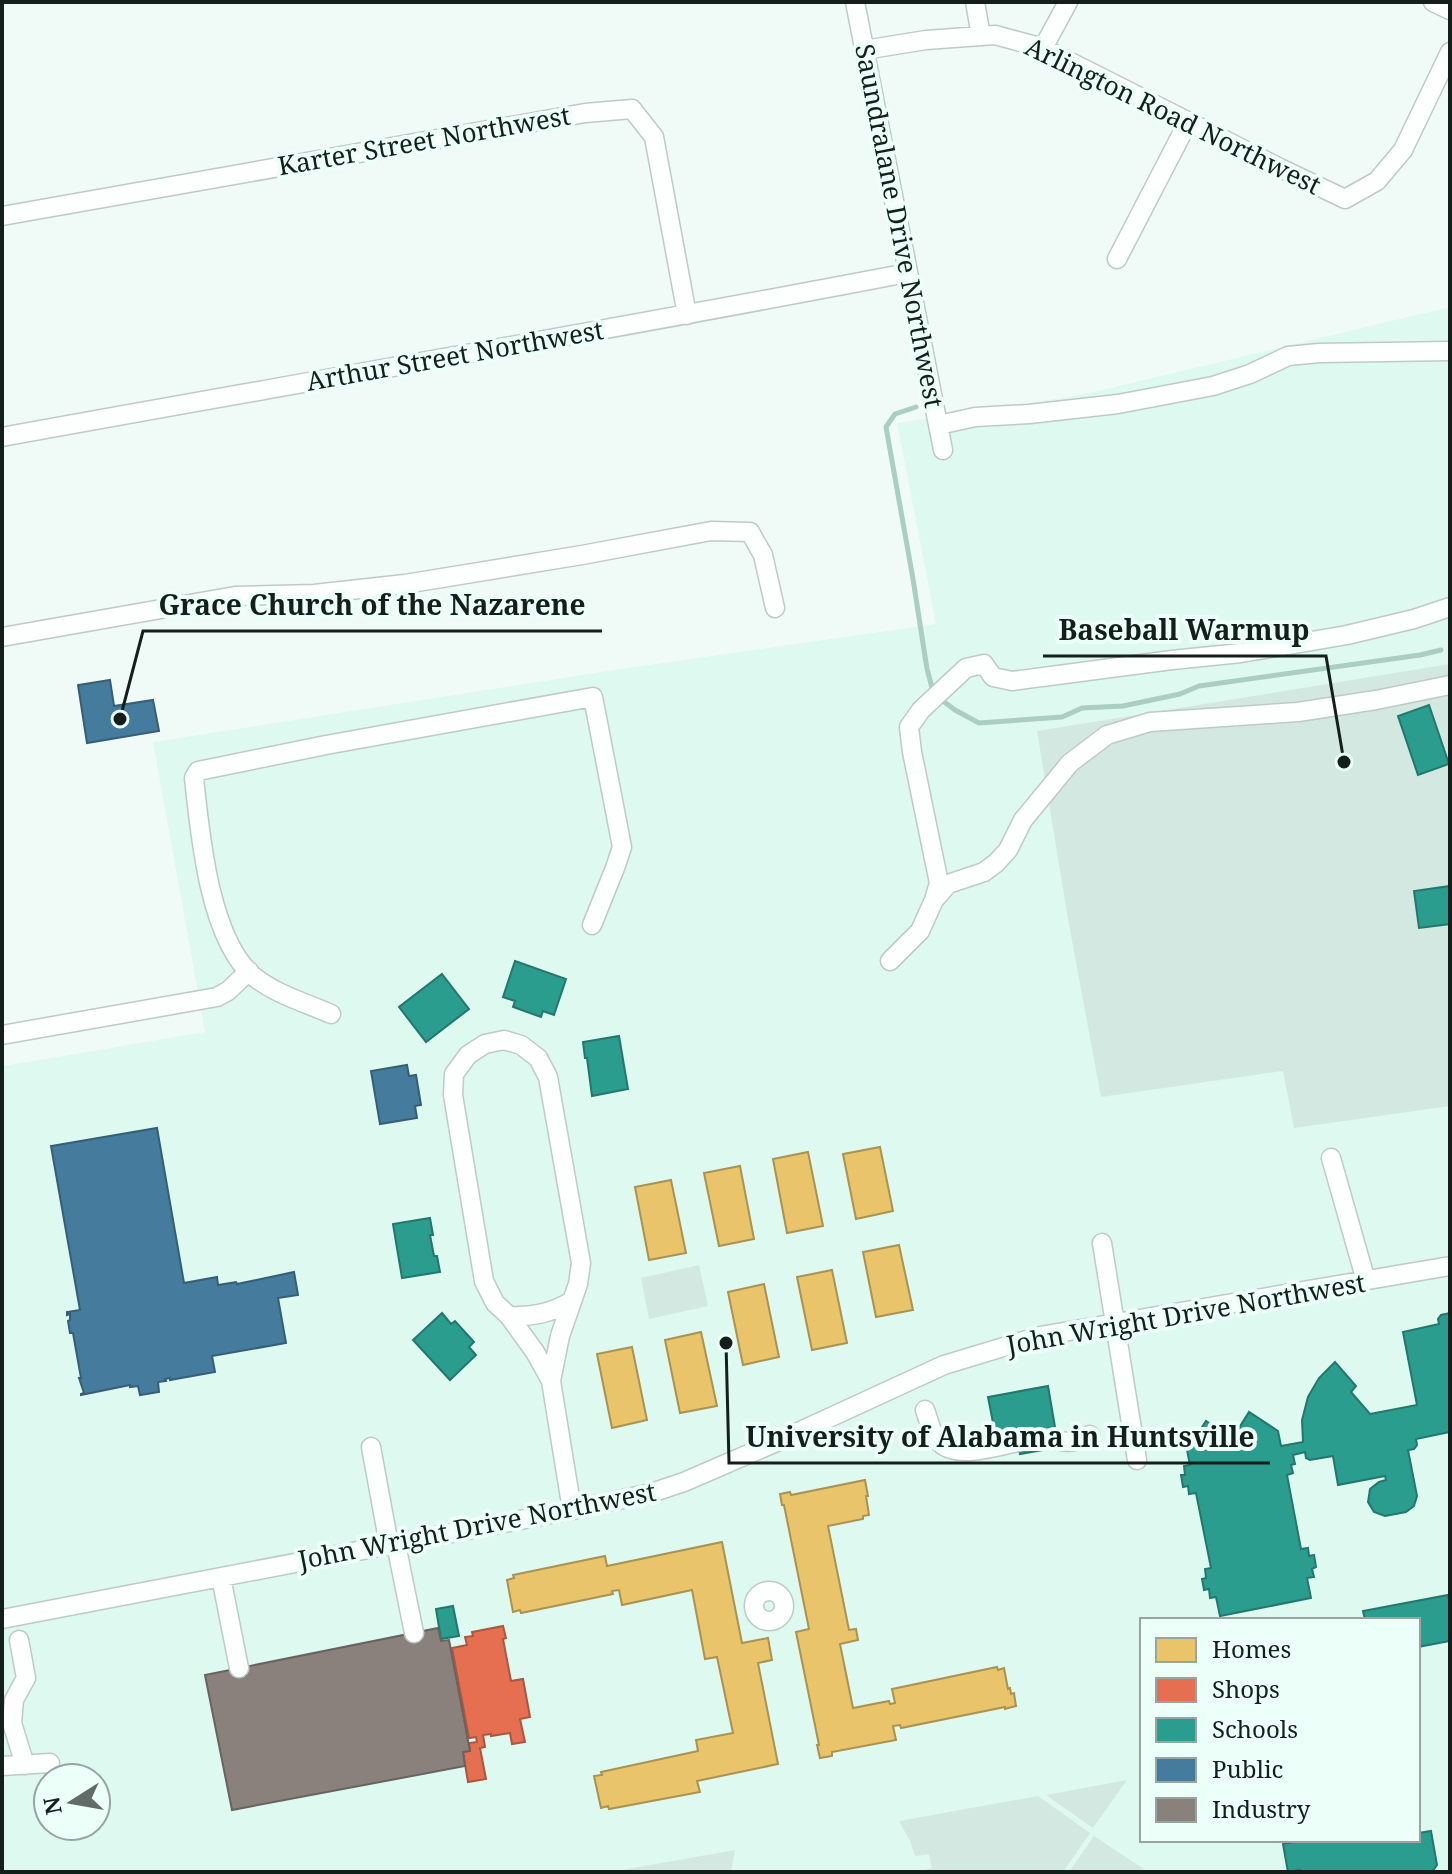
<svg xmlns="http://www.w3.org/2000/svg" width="1452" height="1874" font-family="'Noto Serif',serif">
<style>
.built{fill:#def9f0;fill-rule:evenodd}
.green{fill:#d3e8e0}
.homes{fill:#e9c46a;stroke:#a99252;stroke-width:2}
.shops{fill:#e76f51;stroke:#a85741;stroke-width:2}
.schools{fill:#2a9d8f;stroke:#23776c;stroke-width:2}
.public{fill:#457b9d;stroke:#365f76;stroke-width:2}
.industry{fill:#8a817c;stroke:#67645f;stroke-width:2}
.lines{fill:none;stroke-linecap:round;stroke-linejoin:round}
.stream{stroke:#abcec2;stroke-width:5}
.minor-casing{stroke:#becac6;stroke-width:21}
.minor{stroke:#fdfefe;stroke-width:18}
.labels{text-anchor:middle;stroke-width:8;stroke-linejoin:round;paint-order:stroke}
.street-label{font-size:26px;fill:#141f1b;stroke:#ecfff8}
.leader{fill:none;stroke:#141f1b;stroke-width:3}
.callout-dot{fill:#141f1b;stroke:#ecfff8;stroke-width:3}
.callout-label{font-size:28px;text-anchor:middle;font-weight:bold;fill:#141f1b;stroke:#ecfff8;stroke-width:8;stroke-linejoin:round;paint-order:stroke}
</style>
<rect width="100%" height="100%" fill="#f0fbf7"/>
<path class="built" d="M1450,307v1565h-1448v-806l203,-34 -52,-290 474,-74 309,-44 -39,-201 184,-28zM1142,1620h276v220h-276zM48,1778h48v48h-48z"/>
<path class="green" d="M1450,664v442l-156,22 -11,-57 -182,26 -33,-178 -31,-188z
M699,1265l9,41 -59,13 -8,-41z
M1127,1780l-34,48 -47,-33z
M1038,1796l52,37 -27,39h-145l14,-4 -3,-14 -14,2 -5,-15 -11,-20z
M1094,1836l50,33 -15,3h-60z
M735,1850l-4,22h-120z"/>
<path class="homes" d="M880,1147l13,64 -37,8 -13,-65z
M808,1152l15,74 -36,7 -14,-74z
M740,1166l14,73 -35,7 -15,-73z
M671,1180l15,73 -37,7 -14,-73z
M899,1245l14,65 -37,7 -13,-65z
M832,1270l15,73 -35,7 -15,-73z
M764,1284l15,73 -36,8 -15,-73z
M701,1332l16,74 -37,7 -15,-73z
M632,1347l15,73 -35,8 -15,-74z
M865,1480l3,16h-2l3,19 -6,1v3l-35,7 21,104 7,-1 2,11 -18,4 13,64 36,-7 1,3 5,-1 -3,-14 105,-22 1,3 6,-2 4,21 2,-1 1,6 3,-1 2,13 -11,3v-2l-104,21 -1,-3 -7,1 3,14 -64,12v4l-12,2 -3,-13h2l-23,-113 13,-3 -25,-124h-2l-2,-11 10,-2 1,3z
M722,1542l20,101 26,-5 4,22 -14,3 20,101 -81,17 3,11 -91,17 -1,-3 -7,2 -7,-32 8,-1 -1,-3 97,-21 -2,-11 37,-7 -16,-76 -12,2 -13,-69 -70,15 -3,-15 -7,1 1,3 -92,19 -1,-3 -7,2 -6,-32 7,-2 -1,-3 92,-19 2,10z"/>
<path class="shops" d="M503,1626l3,12 -3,1 8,42 12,-2 7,38 -10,2 5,23 -13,2 -2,-11 -19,3v-2l-8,1 2,12 -5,1 6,31 -18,3 -5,-30 7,-1 -1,-8 8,-1 -1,-5 -7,1 -17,-90 15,-3 -2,-8 8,-1 -1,-4z"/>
<path class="schools" d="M1429,705l20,59 -31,11 -20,-59z
M1450,886v38l-31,4 -5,-37z
M515,961l51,18 -12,36 -11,-4 -2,6 -28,-10 2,-6 -12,-4z
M442,974l27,35 -43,33 -27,-35z
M619,1036l9,53 -36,7 -5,-38h-2l-2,-16z
M430,1218l3,17h-3l4,21h3l3,16 -38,6 -9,-54z
M442,1313l9,11 4,-3 19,21 -5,5 7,8 -26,25 -37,-40z
M1450,1313v119l-34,7 1,6 -3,4 -6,1 9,46 -3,10 -8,6 -21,4 -11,-4 -6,-10 2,-13 9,-7 7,-2 -1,-4 -47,9 -5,-29 -23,4 -4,-2 -1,-6 -12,3 2,9 -4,1 2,8 -6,2 14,74 7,-1 1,8 5,-1 2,12 -4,2 2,8 -7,1 4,20 -91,18 -4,-19 -6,1 -1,-9 -5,1 -2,-11 4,-1 -1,-9 6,-1 -15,-75 -7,1 -1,-8 -5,1 -2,-12h4l-1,-9 6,-1 -3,-15 19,-29 26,18 17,-27 29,19 3,15 22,-4 -1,-22 6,-23 11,-19 16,-16 21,24 -5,6 19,22 47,-9 -14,-73 36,-8 -1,-5 3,-4z
M1048,1386l7,41 -15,3 3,20 -23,4 -4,-20 -20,4 -8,-41z
M1448,1595l2,10v36l-32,6v-27h-53l-2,-9z
M453,1606l6,30 -18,3 -5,-30z
M1431,1831l6,34 -5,7h-132v-2l-12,2 -5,-28 20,-4h115v-7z"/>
<path class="public" d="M110,680l4,26 39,-6 6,31 -72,12 -9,-58z
M407,1065l2,11 7,-1 5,30 -6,1 2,12 -37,6 -9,-53z
M157,1128l27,155 33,-6 1,8 18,-3 1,2 57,-12 4,23 -20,3 8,45 -74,13 3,16 -45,8v-2l-5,1 1,2 -8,1 1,10 -19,3 -2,-9 -8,1v-2l-49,10v-1l3,-1 -5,-15h2l-8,-45h-3l-2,-12 2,-1v-6l-3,1v-3l13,-2 -29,-164z"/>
<path class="industry" d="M438,1628l3,13 8,-1 21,111 -7,1 2,14 -233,44 -27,-135z"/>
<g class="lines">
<path class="stream" d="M916,407l-21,7 -9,13 27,152 14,90 6,22
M943,701l12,9 24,13 83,-6 20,-9 41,-2 57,-12 19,-8 221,-31 21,-5"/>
<g class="minor-casing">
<path id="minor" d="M855,2l88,448
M975,2l6,34
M1433,2l17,8
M1043,48l25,-46
M864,50l62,-10 69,-5 48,13 237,120 65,31 32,-18 26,-31 47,-98
M2,216l583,-103 47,-4 22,28 33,178
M1117,259l71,-137
M939,425l36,-8 54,-3 89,-10 95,-18 37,-12 38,-18 31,-3 131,-2
M2,437c302,-55 604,-106 905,-164
M2,637l233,-41 79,-2 91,-10 177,-29 129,-24 39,1 13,23 12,53
M934,900l5,-17 -27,-131 -3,-25 12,-17 45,-42 18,-4 9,13 19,4 160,-21 69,-7 106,-18 67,-16 36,-12
M890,961l30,-30 14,-31 14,-16 36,-12 12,-9 12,-13 15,-30 47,-57 37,-28 43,-13 148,-10 78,-12 74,-15
M331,1014c-25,-11 -56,-20 -78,-38 -44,-38 -53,-142 -59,-198l4,-7 128,-26 267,-48 29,150 -7,21 -23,57
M2,1035l215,-38 11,-6 21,-20
M1331,1158l35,123
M1102,1243l35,217
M509,1316c24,1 42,-3 63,-15
M551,1381l9,-45 18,-52 3,-21 -33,-186 -10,-19 -17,-13 -17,-5 -19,4 -17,11 -14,19 -1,21 31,186 11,22 14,13 26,36 16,29 21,129
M925,1410c3,8 5,17 9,25 15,28 58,12 84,7
M1041,1438c25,2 23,9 49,-3
M371,1447l18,98
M396,1544l18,89
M221,1577l18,91
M754 1606a15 15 0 1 1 30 0a15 15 0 1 1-30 0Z
M2,1619l570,-109 79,-17 33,-11 97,-42 163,-75 96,-29 410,-70
M19,1640l7,38 -12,22 -2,23 13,42
M2,1766l48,-3"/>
</g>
<use href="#minor" class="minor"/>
</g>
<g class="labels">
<g class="street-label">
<text transform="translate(1173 116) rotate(26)" y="9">Arlington Road Northwest</text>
<text transform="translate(424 141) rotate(-10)" y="9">Karter Street Northwest</text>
<text transform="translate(899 226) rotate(79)" y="9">Saundralane Drive Northwest</text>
<text transform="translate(455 356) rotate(-10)" y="9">Arthur Street Northwest</text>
<text transform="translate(1186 1314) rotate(-10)" y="9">John Wright Drive Northwest</text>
<text transform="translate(477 1526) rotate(-11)" y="9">John Wright Drive Northwest</text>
</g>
</g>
<path class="leader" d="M120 719L143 631H602M1344 762L1326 656H1043M726 1343L729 1463H1270"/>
<g class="callout-dot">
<circle cx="120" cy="719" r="8"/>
<circle cx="1344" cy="762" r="8"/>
<circle cx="726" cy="1343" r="8"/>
</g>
<g class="callout-label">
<text x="372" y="615">Grace Church of the Nazarene</text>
<text x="1184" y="640">Baseball Warmup</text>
<text x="1000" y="1447">University of Alabama in Huntsville</text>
</g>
<rect width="1452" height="1874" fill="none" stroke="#141f1b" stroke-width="8"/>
<rect x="1140" y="1618" width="280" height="224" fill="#ecfff8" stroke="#96a5a0" stroke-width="2"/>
<rect x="1156" y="1638" width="40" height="24" fill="#e9c46a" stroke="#96a5a0" stroke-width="2"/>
<text x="1212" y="1658" font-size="24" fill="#141f1b">Homes</text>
<rect x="1156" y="1678" width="40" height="24" fill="#e76f51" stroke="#96a5a0" stroke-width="2"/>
<text x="1212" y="1698" font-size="24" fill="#141f1b">Shops</text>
<rect x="1156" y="1718" width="40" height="24" fill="#2a9d8f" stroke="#96a5a0" stroke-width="2"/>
<text x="1212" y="1738" font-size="24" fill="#141f1b">Schools</text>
<rect x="1156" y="1758" width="40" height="24" fill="#457b9d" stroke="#96a5a0" stroke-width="2"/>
<text x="1212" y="1778" font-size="24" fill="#141f1b">Public</text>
<rect x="1156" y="1798" width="40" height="24" fill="#8a817c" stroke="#96a5a0" stroke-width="2"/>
<text x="1212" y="1818" font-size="24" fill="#141f1b">Industry</text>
<g transform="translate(72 1802) rotate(259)"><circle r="38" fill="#ecfff8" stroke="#96a5a0" stroke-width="2"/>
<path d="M0-6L14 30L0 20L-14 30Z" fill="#616c68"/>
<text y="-12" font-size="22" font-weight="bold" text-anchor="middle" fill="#141f1b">N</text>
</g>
</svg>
